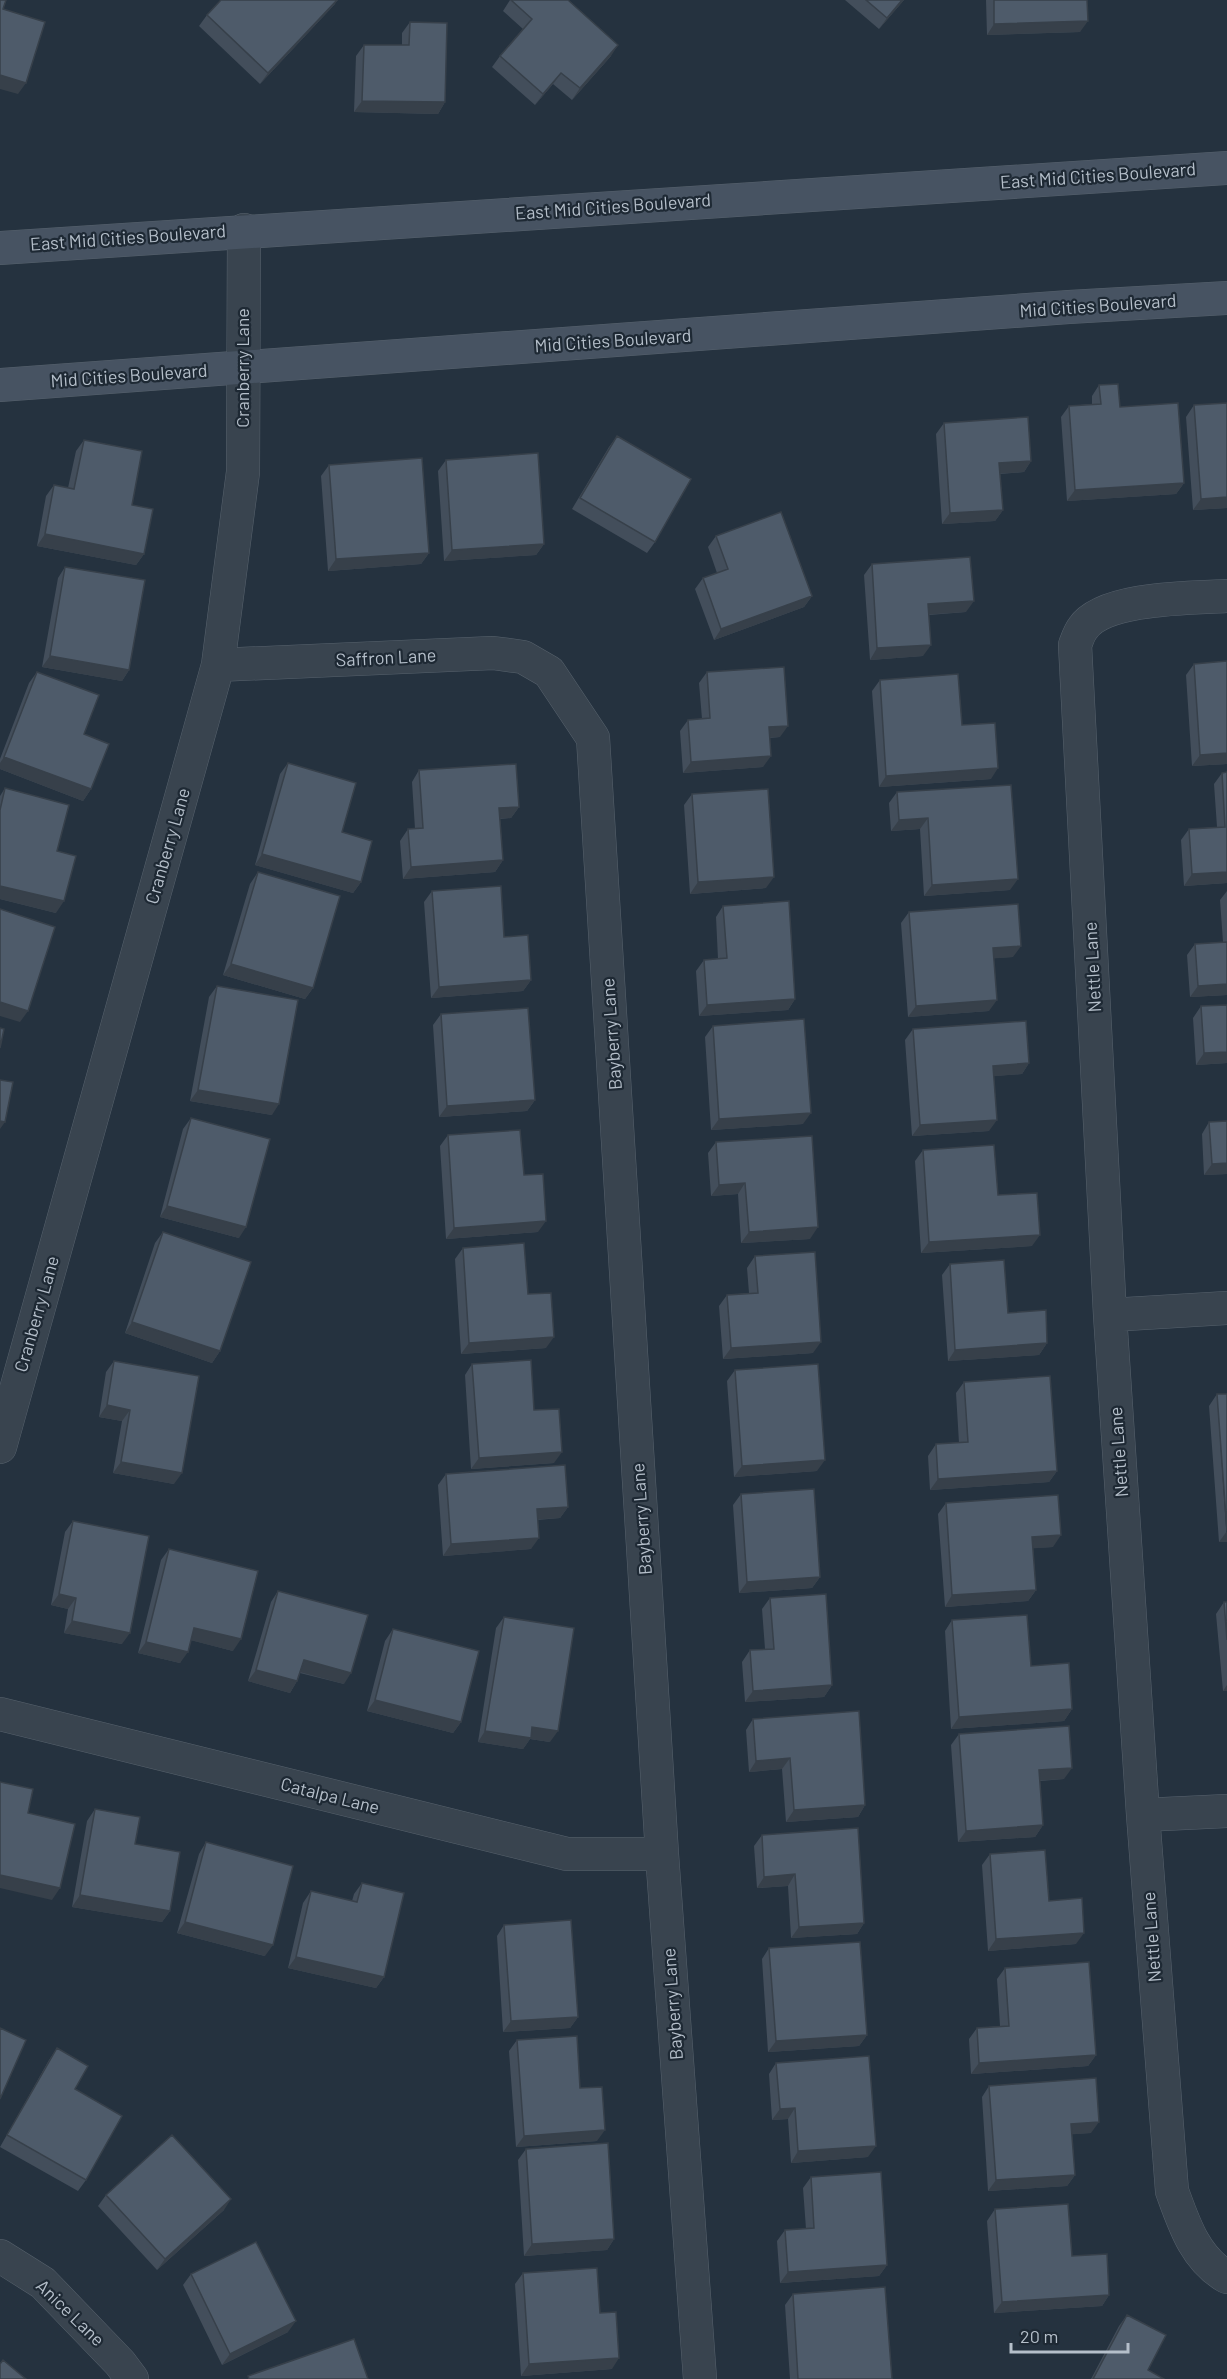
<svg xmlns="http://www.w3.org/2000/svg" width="1227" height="2379" font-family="Barlow,sans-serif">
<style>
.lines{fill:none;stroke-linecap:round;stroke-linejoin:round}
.minor-casing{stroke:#57626d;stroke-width:34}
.secondary-casing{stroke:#57626d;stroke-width:34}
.minor{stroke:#39444f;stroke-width:33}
.secondary{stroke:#475362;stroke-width:33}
.wall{fill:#434e5b}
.shaded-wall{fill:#37404a}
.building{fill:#4e5b6a;stroke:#37404a;stroke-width:1.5}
.labels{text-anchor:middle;stroke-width:4.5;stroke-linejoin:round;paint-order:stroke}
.street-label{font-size:18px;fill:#b5bfca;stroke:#1e2934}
</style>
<rect width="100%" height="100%" fill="#25323f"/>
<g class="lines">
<g class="minor-casing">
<path id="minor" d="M1227,596c-35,2 -123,1 -144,32 -4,5 -6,12 -8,17l35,670 33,500 29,376c12,33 23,68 55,86
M218,665l275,-12 30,4 26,15 44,66 69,1116 38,525
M1110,1315l117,-7
M0,1447l218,-782 25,-193 1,-242
M0,1714l567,140h95
M1143,1815l84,-4
M0,2256l43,27 77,80 12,16"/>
</g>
<g class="secondary-casing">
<path id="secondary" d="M0,248l1227,-80
M0,385l1069,-78 158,-9"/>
</g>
<use href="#minor" class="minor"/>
<use href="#secondary" class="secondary"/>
</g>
<path class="wall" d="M510,0h58l43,56 -39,44 -19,-16 -18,21 -43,-38 8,-11 23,-27 -20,-18z
M845,0h59l-25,29z
M986,0h101l-7,32 -93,3z
M335,4l-75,80 -61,-58 8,-11z
M410,22l35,80 -7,12 -84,-2 2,-56 8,-11h38v-12z
M1099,385l21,22 64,76 -8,11 -109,7 -6,-84 8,-11 23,-2v-8z
M1227,403v105l-34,2 -7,-93 8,-12z
M944,423l87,38 -7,11 -24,2 3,36 -8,11 -53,3 -6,-90z
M617,436l38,106 -8,11 -75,-44 37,-62z
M84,440l48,65 12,49 -8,11 -99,-19 9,-50 8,-11 14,3 8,-37z
M446,460l98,84 -8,11 -92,6 -6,-90z
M329,465l100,88 -8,11 -93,7 -7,-95z
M716,536l96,60 -8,11 -90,33 -19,-51 8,-11 14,-5 -9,-26z
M872,564l94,48 -37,3 -6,41 -53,4 -6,-85z
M65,567l64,103 -7,11 -80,-14 16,-89z
M1227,661v103l-35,2 -6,-91 8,-11z
M37,672l47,62 7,55 -8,12 -83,-32v-10l29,-76z
M707,672l73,65 -10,1 -7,29 -80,6 -3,-42 8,-11 14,-1 -3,-36z
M880,680l82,45 29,54 -112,8 -7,-96z
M288,763l54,69 19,50 -8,11 -98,-28 25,-91z
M419,770l100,37 -8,11 -11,1 3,41 -8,12 -92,7 -3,-38 8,-12h7l-3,-47z
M1227,772v111l-43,3 -3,-46 8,-11 28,-2 -3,-43 8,-11z
M1011,785l-1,105 -86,6 -4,-67 -29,2 -2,-28 8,-11z
M5,788l52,63 -1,62 -56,-14v-103z
M692,794l74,94 -76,6 -6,-89z
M258,872l55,116 -8,11 -82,-24 27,-91z
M432,891l72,46 27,43 -8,11 -92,7 -7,-96z
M1227,891v104l-37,2 -3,-42 8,-11 28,-2 -3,-42z
M723,906l72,93 -7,11 -89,6 -3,-45 8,-11 14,-1 -2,-42z
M909,912l104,45 -19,1 -5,53 -81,6 -7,-94z
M217,986l55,129 -82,-14 19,-104z
M1201,1006l26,57 -31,2 -3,-47z
M441,1014l94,86 -8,11 -88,6 -6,-92z
M713,1026l90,98 -92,6 -6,-93z
M913,1029l116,34 -7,11 -28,2 -5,55 -77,5 -7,-96z
M191,1118l48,120 -79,-21 23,-88z
M1227,1121v53l-23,1 -2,-41 7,-12z
M448,1135l76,40 14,57 -92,7 -6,-93z
M716,1142l94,97 -69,4 -3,-49 -27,2 -3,-43z
M923,1150l75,45 34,51 -111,7 -6,-92z
M163,1232l57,119 -8,12 -87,-30 30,-90z
M463,1248l83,100 -85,6 -6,-95z
M755,1256l58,97 -90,6 -4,-53 8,-11 22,-2 -2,-25z
M950,1264l58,49 39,30 -8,12 -91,6 -6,-86z
M114,1361l60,123 -61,-11 9,-52 -23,-4 7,-45z
M472,1364l62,46 20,53 -83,6 -6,-94z
M735,1370l82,101 -83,6 -7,-96z
M964,1382l93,89 -8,11 -119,8 -2,-34 8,-12 23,-1 -3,-50z
M1217,1394l10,148h-8l-10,-136z
M446,1474l122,33 -8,11 -23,2 -6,29 -88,7 -5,-71z
M741,1494l79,83 -8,11 -73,5 -6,-88z
M946,1503l107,44 -20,1 3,42 -8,11 -83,6 -7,-93z
M73,1521l49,123 -58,-11 4,-24 -17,-4 14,-73z
M169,1549l64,102 -42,-11 -11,23 -42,-10 23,-93z
M278,1591l66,93 -44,-11 -3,8 -7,12 -42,-12 23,-79z
M770,1598l62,87 -8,12 -79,5 -3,-40 8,-12 15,-1 -3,-40z
M1224,1602h3v89h-4l-7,-77z
M504,1617l46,125 -20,-3 -7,10 -45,-7 18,-114z
M952,1620l79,46 41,43 -8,12 -113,8 -6,-98z
M393,1629l68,93 -8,11 -86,-22 18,-70z
M753,1719l112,86 -7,12 -72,5 -4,-53 -33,3 -3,-42z
M959,1734l105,45 -24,2 3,44 -8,12 -77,5 -7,-97z
M95,1809l40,35 35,67 -8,11 -90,-15 15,-86z
M762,1835l102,88 -7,11 -66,4 -3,-52 -31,2 -3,-42z
M206,1842l59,114 -88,-23 22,-79z
M990,1854l59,47 27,43 -88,7 -6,-86z
M362,1883l22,94 -8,11 -88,-20 15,-65 8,-12 41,10 2,-7z
M504,1925l74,92 -8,11 -67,4 -6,-96z
M769,1948l98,87 -8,11 -91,6 -6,-93z
M1005,1968l91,87 -8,11 -117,8 -2,-35 8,-11 23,-2 -3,-47z
M517,2040l63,48 17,53 -81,6 -7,-96z
M57,2048l18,41 11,91 -8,11 -78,-44 49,-87z
M776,2063l92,94 -77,6 -3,-44 -16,1 -3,-46z
M989,2086l102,47 -19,1 3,41 -8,11 -79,5 -6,-94z
M526,2149l88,90 -7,11 -83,6 -6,-96z
M811,2177l76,88 -8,11 -99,7 -3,-42 8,-11 21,-1 -3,-41z
M106,2195l118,15 -67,60 -59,-64z
M995,2209l77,47 37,39 -7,11 -108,7 -7,-92z
M523,2273l77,40 12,56 -91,7 -6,-92z
M191,2274l97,58 -66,33 -39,-80z
M793,2294l99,85h-102l-5,-74z
M1127,2315l21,55 16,9h-73l28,-53z"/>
<path class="shaded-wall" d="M337,0h1l-3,4 -75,80 8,-11z
M902,0h2l-25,29 8,-11z
M1088,21l-8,11 -93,3 7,-11z
M618,45l-7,11 -39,44 8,-12z
M561,73l-8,11 -18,21 8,-11z
M0,75l26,8 -8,11 -18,-5z
M362,101l83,1 -7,12 -84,-2z
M1031,461l-7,11 -32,2 7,-11z
M1184,483l-8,11 -109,7 8,-11z
M1227,497v11l-34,2 8,-11z
M1003,510l-8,11 -53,3 8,-11z
M45,534l99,20 -8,11 -99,-19z
M544,544l-8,11 -92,6 8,-11z
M429,553l-8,11 -93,7 8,-12z
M812,596l-8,11 -90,33 7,-11z
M974,601l-8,11 -45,3 7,-11z
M931,645l-8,11 -53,4 7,-12z
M50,656l79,14 -7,11 -80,-14z
M788,726l-8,11 -19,1 8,-11z
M1227,753v11l-35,2 8,-11z
M771,756l-8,11 -80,6 8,-11z
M4,757l87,32 -8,12 -83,-32v-6z
M998,768l-7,11 -112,8 7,-11z
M519,807l-8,11 -20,1 8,-11z
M928,818l-8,11 -29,2 8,-11z
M262,854l99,28 -8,11 -98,-28z
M503,860l-8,12 -92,7 8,-12z
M1227,872v11l-43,3 8,-12z
M774,877l-8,11 -76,6 8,-12z
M1018,879l-8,11 -86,6 8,-11z
M0,886l64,15 -8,12 -56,-14z
M1021,946l-8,11 -27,2 7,-11z
M231,964l82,24 -8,11 -82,-24z
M531,980l-8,11 -92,7 8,-11z
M1227,984v11l-37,2 8,-11z
M795,999l-7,11 -89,6 8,-11z
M997,1000l-8,11 -81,6 8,-11z
M0,1002l28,9 -8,11 -20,-6z
M1227,1052v11l-31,2 8,-12z
M1029,1063l-7,11 -37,3 8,-11z
M198,1090l81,14 -7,11 -82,-14z
M535,1100l-8,11 -88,6 8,-11z
M811,1113l-8,11 -92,6 8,-11z
M997,1120l-8,11 -77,5 8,-11z
M0,1121l5,1 -5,7z
M1227,1163v11l-23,1 8,-11z
M745,1183l-7,11 -27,2 8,-11z
M167,1206l79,21 -7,11 -79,-21z
M546,1221l-8,11 -92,7 8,-11z
M818,1227l-8,12 -69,4 8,-11z
M1040,1235l-8,11 -111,7 8,-11z
M132,1322l88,29 -8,12 -87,-30z
M554,1337l-8,11 -85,6 8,-11z
M821,1342l-8,11 -90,6 8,-11z
M1047,1343l-8,12 -91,6 7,-11z
M107,1405l23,5 -8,11 -23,-4z
M562,1452l-8,11 -83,6 8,-11z
M825,1460l-8,11 -83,6 8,-11z
M121,1462l61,11 -8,11 -61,-11z
M1057,1471l-8,11 -119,8 8,-11z
M568,1507l-8,11 -31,2 8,-11z
M1227,1531v11h-8z
M1061,1535l-8,12 -29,2 8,-12z
M539,1538l-8,11 -88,7 8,-12z
M820,1577l-8,11 -73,5 8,-11z
M1036,1590l-8,11 -83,6 7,-12z
M59,1594l17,4 -8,11 -17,-4z
M72,1621l58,12 -8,11 -58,-11z
M194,1628l47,11 -8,12 -47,-12z
M146,1642l42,10 -8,11 -42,-10z
M304,1660l47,13 -7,11 -48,-13z
M256,1670l41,11 -7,12 -42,-12z
M832,1685l-8,12 -79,5 8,-11z
M1227,1685v6h-4z
M375,1700l86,22 -8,11 -86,-22z
M1072,1709l-8,12 -113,8 8,-12z
M532,1727l26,4 -8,11 -20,-3 -7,10 -45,-7 7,-11z
M790,1758l-8,11 -33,3 7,-11z
M1072,1768l-8,11 -32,2 7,-11z
M865,1805l-7,12 -72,5 8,-12z
M1043,1825l-8,12 -77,5 8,-11z
M795,1874l-7,12 -31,2 7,-11z
M0,1875l60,13 -8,12 -52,-12z
M80,1895l90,16 -8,11 -90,-15z
M185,1922l88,23 -8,11 -88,-23z
M864,1923l-7,11 -66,4 8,-11z
M1084,1933l-8,11 -88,7 8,-12z
M296,1957l88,20 -8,11 -88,-20z
M578,2017l-8,11 -67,4 8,-11z
M867,2035l-8,11 -91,6 8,-11z
M1096,2055l-8,11 -117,8 8,-11z
M795,2108l-7,11 -16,1 8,-11z
M1099,2122l-8,11 -28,2 8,-11z
M605,2130l-8,11 -81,6 8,-11z
M876,2146l-8,11 -77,6 7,-12z
M1075,2175l-8,11 -79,5 8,-11z
M231,2199l-7,11 -67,60 8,-11z
M614,2239l-7,11 -83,6 8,-12z
M887,2265l-8,11 -99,7 8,-11z
M1109,2295l-7,11 -108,7 8,-11z
M296,2321l-8,11 -66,33 8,-11z
M619,2358l-7,11 -91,7 8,-12z"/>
<path class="building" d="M0,0h6l-3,9 42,13 -19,61 -26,-8z
M221,0h116l-69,73 -61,-58z
M511,0h57l50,45 -38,43 -19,-15 -18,21 -43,-38 32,-37z
M866,0h36l-15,18z
M994,0h93l1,21 -94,3z
M410,22l37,1 -2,79 -83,-1 2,-56h45z
M1118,384l2,23 58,-4 6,80 -109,7 -6,-84 32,-2 -2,-19z
M1227,403v94l-26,2 -7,-94z
M1028,417l3,44 -32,2 4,47 -53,3 -6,-90z
M617,436l74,43 -36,63 -75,-44z
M84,440l58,11 -10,54 21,4 -9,45 -99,-20 9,-49 20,4z
M538,453l6,91 -92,6 -6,-90z
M422,458l7,95 -93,6 -7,-94z
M781,512l31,84 -91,33 -18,-51 25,-9 -12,-33z
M970,557l4,44 -46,3 3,41 -54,3 -5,-84z
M65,567l80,13 -16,90 -79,-14z
M1227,661v92l-27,2 -6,-91z
M784,667l4,59 -19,1 2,29 -80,6 -3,-42 22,-2 -3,-46z
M37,672l62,23 -15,39 25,10 -18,45 -87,-32z
M958,674l4,51 33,-2 3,45 -112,8 -6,-96z
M288,763l68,20 -14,49 30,9 -11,41 -99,-28z
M516,764l3,43 -20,1 4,52 -92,7 -3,-38 15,-1 -4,-58z
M1227,772v100l-35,2 -3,-45 36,-2 -3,-54z
M1011,785l7,94 -86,6 -4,-67 -29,2 -2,-28z
M5,788l64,17 -12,46 19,5 -12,45 -64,-15v-76z
M768,789l6,88 -76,5 -6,-88z
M258,872l82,24 -27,92 -82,-24z
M501,886l3,51 24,-2 3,45 -92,7 -7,-96z
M789,901l6,98 -88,6 -3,-45 23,-2 -4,-52z
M1018,904l3,42 -28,2 4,52 -81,6 -7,-94z
M0,909l55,18 -27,84 -28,-9z
M1227,942v42l-29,2 -3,-42z
M217,986l81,14 -19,104 -81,-14z
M1227,1005v47l-23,1 -3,-47z
M528,1008l7,92 -88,6 -6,-92z
M804,1019l7,94 -92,6 -6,-93z
M1026,1021l3,42 -36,3 4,54 -77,5 -7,-96z
M0,1028l4,1 -4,19z
M0,1080l13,2 -8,40 -5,-1z
M191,1118l79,21 -24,88 -79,-21z
M1227,1121v42l-15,1 -3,-42z
M520,1130l4,45 19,-1 3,47 -92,7 -6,-93z
M812,1136l6,91 -69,5 -4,-49 -26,2 -3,-43z
M994,1145l4,50 39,-2 3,42 -111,7 -6,-92z
M163,1232l88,30 -31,89 -88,-29z
M524,1243l4,51 23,-1 3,44 -85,6 -6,-95z
M815,1252l6,90 -90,6 -4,-53 31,-2 -3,-37z
M1004,1260l4,53 38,-3 1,33 -92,7 -5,-86z
M531,1360l3,50 25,-1 3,43 -83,6 -7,-94z
M114,1361l85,15 -17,97 -61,-11 9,-52 -23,-5z
M818,1364l7,96 -83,6 -7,-96z
M1050,1376l7,95 -119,8 -2,-35 32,-2 -4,-60z
M1217,1394h10v137z
M565,1465l3,42 -31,2 2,29 -88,6 -5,-70z
M814,1489l6,88 -73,5 -6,-88z
M1058,1495l3,40 -29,2 4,53 -84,5 -6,-92z
M73,1521l76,15 -19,97 -58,-12 4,-23 -17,-4z
M169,1549l89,22 -17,68 -47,-11 -6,24 -42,-10z
M278,1591l90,24 -17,58 -47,-13 -7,21 -41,-11z
M826,1594l6,91 -79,6 -3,-41 24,-1 -4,-51z
M1224,1602h3v38z
M1027,1615l4,51 38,-3 3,46 -113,8 -7,-97z
M504,1617l70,11 -16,103 -26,-4 -1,11 -46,-7z
M393,1629l86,22 -18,71 -86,-22z
M859,1711l6,94 -71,5 -4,-52 -34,3 -3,-42z
M1069,1726l3,42 -33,2 4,55 -77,6 -7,-97z
M0,1782l33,7 -5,24 47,11 -15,64 -60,-13z
M95,1809l45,8 -5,27 45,8 -10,59 -90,-16z
M858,1828l6,95 -65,4 -4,-53 -31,3 -2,-42z
M206,1842l87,24 -20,79 -88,-23z
M1045,1850l4,51 33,-3 2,35 -88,6 -6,-85z
M362,1883l42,10 -20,84 -88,-20 15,-66 46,11z
M571,1920l7,97 -67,4 -7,-96z
M860,1942l7,93 -91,6 -7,-93z
M1089,1962l7,93 -117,8 -2,-35 32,-2 -4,-58z
M0,2028l26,12 -26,59z
M577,2036l3,52 22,-1 3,43 -81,6 -7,-96z
M57,2048l31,18 -13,23 47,27 -36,64 -79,-45z
M869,2056l7,90 -78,5 -3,-43 -15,1 -4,-46z
M1096,2078l3,44 -28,2 4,51 -79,5 -7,-94z
M172,2135l59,64 -66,60 -59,-64z
M608,2143l6,96 -82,5 -6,-95z
M881,2172l6,93 -99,7 -3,-42 29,-2 -3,-51z
M1068,2204l4,52 35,-2 2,41 -107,7 -7,-93z
M256,2242l40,79 -66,33 -39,-80z
M597,2268l3,45 16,-1 3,46 -90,6 -6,-91z
M885,2287l7,92h-94l-5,-85z
M1127,2315l39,20 -18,35 16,9h-71z
M354,2339l14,40h-119l-1,-3z
M3,2360l23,19h-26v-15z"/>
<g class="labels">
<g class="street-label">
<text transform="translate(1098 176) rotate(-4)" y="6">East Mid Cities Boulevard</text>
<text transform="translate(613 207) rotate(-4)" y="6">East Mid Cities Boulevard</text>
<text transform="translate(128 238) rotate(-4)" y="6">East Mid Cities Boulevard</text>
<text transform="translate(1098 306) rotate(-4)" y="6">Mid Cities Boulevard</text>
<text transform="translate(613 341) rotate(-4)" y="6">Mid Cities Boulevard</text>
<text transform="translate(243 368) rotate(-90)" y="6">Cranberry Lane</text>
<text transform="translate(129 376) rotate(-4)" y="6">Mid Cities Boulevard</text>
<text transform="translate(386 658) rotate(-3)" y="6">Saffron Lane</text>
<text transform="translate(168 846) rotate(-74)" y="6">Cranberry Lane</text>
<text transform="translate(1093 967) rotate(-93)" y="6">Nettle Lane</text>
<text transform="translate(612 1034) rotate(-94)" y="6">Bayberry Lane</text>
<text transform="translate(37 1314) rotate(-74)" y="6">Cranberry Lane</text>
<text transform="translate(1119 1452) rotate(-94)" y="6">Nettle Lane</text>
<text transform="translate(642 1519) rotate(-94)" y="6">Bayberry Lane</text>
<text transform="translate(330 1796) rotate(14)" y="6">Catalpa Lane</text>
<text transform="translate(1152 1937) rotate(-94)" y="6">Nettle Lane</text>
<text transform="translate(673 2004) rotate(-94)" y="6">Bayberry Lane</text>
<text transform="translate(70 2313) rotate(44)" y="6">Anice Lane</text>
</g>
</g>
<path d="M1011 2343v9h117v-9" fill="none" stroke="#b5bfca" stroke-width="3"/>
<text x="1020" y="2343" font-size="18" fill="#b5bfca" stroke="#1e2934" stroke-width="4.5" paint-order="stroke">20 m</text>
</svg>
